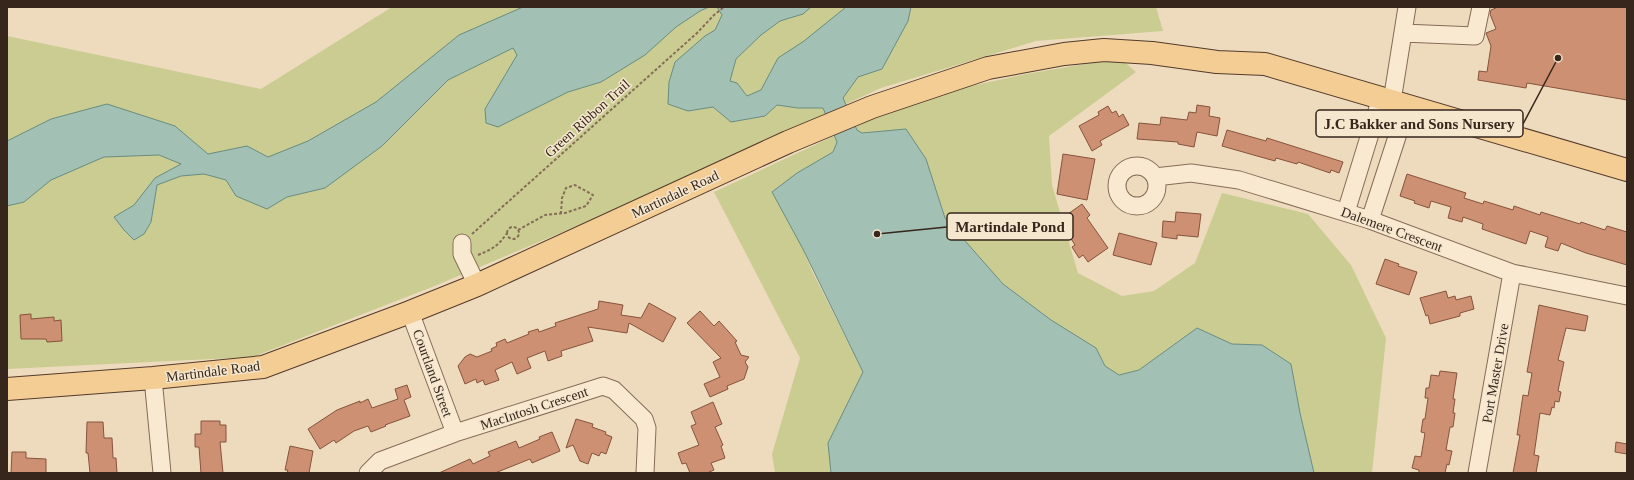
<svg xmlns="http://www.w3.org/2000/svg" width="1634" height="480" font-family="'Times New Roman',serif">
<style>
.green{fill:#cacc92}
.water{fill:#a2c0b4;stroke:#698d81}
.building{fill:#cd9073;stroke:#86533c}
.lines{fill:none;stroke-linecap:round;stroke-linejoin:round}
.minor-casing{stroke:#866c57;stroke-width:19}
.major-casing{stroke:#543a2b;stroke-width:24}
.path{stroke:#866c57;stroke-width:2;stroke-dasharray:3 2;stroke-linecap:butt}
.minor{stroke:#f9e9d1;stroke-width:17}
.major{stroke:#f3cd94;stroke-width:22}
.labels{text-anchor:middle;stroke-width:3;stroke-linejoin:round;paint-order:stroke}
.street-label{font-size:14px;fill:#36261c;stroke:#f5e6ce}
.leader{fill:none;stroke:#36261c;stroke-width:1.5}
.callout-dot{fill:#36261c;stroke:#f5e6ce;stroke-width:1.5}
.callout{fill:#f5e6ce;stroke:#36261c;stroke-width:1.5}
.callout-label{font-size:15px;text-anchor:middle;font-weight:bold;fill:#36261c}
</style>
<rect width="100%" height="100%" fill="#eedbbe"/>
<path class="green" d="M392,7h764l7,24 -127,10 -155,47 -266,122 -183,77 -179,70 -246,12v-333l254,53z
M1120,58l16,14 -87,64 3,49 26,88 44,23 32,-5 41,-28 27,-70 86,21 43,51 35,73 -14,135h-58l-14,-60 -9,-49 -29,-19 -30,-1 -35,-16 -58,42 -20,5 -14,-9 -9,-18 -45,-28 -48,-36 -58,-66 -19,-59 -20,-30 -44,4 -5,-3 -1,-3 23,-12 65,-23 82,-18z
M834,136l3,6 -4,10 -36,21 7,78 8,20 51,101 -35,71 3,30h-56l-3,-19 28,-96 -86,-166z"/>
<path class="water" d="M523,7h186l-9,4 -24,16 -31,28 -44,27 -33,10 -70,35 -12,-4 -1,-14 32,-54 -4,-7 -65,32 -66,66 -57,42 -38,9 -20,12 -31,-13 -10,-16 -22,-6 -23,2 -24,9 -6,37 -7,12 -10,6 -10,-10 -10,-13 20,-12 21,-27 26,-14 -22,-9 -55,2 -53,23 -27,22 -17,4v-65l44,-22 56,-15 68,22 33,28 39,-8 21,11 40,-16 68,-39 83,-67z
M717,7h94l-8,7 -23,7 -19,14 -25,24 -6,22 7,2 10,13 14,-6 17,-32 26,-17 42,-34h65l-3,14 -26,48 -24,8 -15,21 14,32 5,3 44,-4 20,30 19,59 58,66 48,36 45,28 9,18 14,9 20,-5 58,-42 35,16 30,1 29,19 9,49 14,60h-483l-3,-30 35,-71 -59,-121 -32,-59 25,-19 36,-21 4,-10 -14,-34h-25l-21,-3 -12,11 -34,6 -18,-15 -25,4 -20,-7 1,-22 6,-20 30,-26 10,-6 7,-15z"/>
<path class="building" d="M1498,7h129v93l-100,-17 -1,5 -48,-8 1,-9 8,1 4,-26 -5,-13 10,-4 -6,-15 1,-4z
M1197,105l13,2 -1,9 11,2 -3,18 -20,-4 -3,15 -16,-3v-2l-41,-3 2,-16 21,2 1,-8 26,3 2,-8 7,1z
M1108,106l4,7 4,-2 3,6 4,-3 6,11 -29,16 2,4 -10,6 -13,-25 20,-11 -1,-3z
M1227,130l39,11 1,-3 76,24 -4,11 -8,-3 -1,3 -32,-11 -1,2 -21,-6 -1,3 -18,-5 -35,-10z
M1063,154l32,5 -8,41 -30,-6z
M1407,174l59,19 -2,5 19,6 1,-3 29,9 1,-4 26,9 1,-3 39,12 1,-2 24,8 2,-4 20,6v33l-41,-12 -25,-10 -3,8 -13,-4 3,-10 -18,-6 -4,13 -44,-15 1,-5 -20,-7 -1,5 -14,-4 3,-11 -20,-6 -2,7 -15,-5 1,-2 -15,-5z
M1082,204l8,11 -3,3 21,30 -20,14 -5,-7 -4,3 -7,-11 3,-2 -9,-14 3,-1 -4,-6 7,-5 -4,-5z
M1176,212l25,2 -3,23 -21,-2v4l-15,-2 1,-16 12,1z
M1119,233l38,10 -6,22 -38,-10z
M1385,259l14,5 -1,2 19,6 -8,23 -33,-11z
M1446,291l2,7 7,-2 1,4 15,-4 3,13 -14,4v3l-30,8 -2,-9 -2,1 -6,-18z
M599,301l24,4 -2,10 20,3 8,-15 27,15 -13,24 -34,-19 -2,10 -39,-6 5,14 -32,10 1,5 -14,5 -3,-10 -18,7 4,10 -14,6 -5,-12 -17,8 4,10 -14,5 -2,-5 -6,3 -1,-4 -11,5 -7,-18 7,-9 5,-3 7,3 15,-6 -1,-2 6,-3 -1,-3 9,-4 2,4 22,-9 -1,-2 10,-3 1,3 17,-6 -1,-3 43,-14z
M1539,305l49,11 -3,15 -19,-3 -8,32 6,2 -6,29 3,1 -2,10 -4,-1 -1,7 -2,-1 -2,8 -10,-2 -6,42 5,1 -3,17h-23l7,-38h-3l6,-40 5,1 4,-23 -5,-1z
M700,311l14,15 5,-5 18,20 -2,1 6,13 8,2 -4,5 3,5 -4,12 -17,7 1,3 -18,8 -6,-13 16,-7 -7,-15 8,-4 -34,-35z
M31,314v5l23,-2v4l7,-1 1,21 -15,1 -1,-3h-25l-1,-24z
M1440,371l17,2 -4,26h2l-2,14h2l-2,14h-3l-4,23 6,1 -3,14 -2,-1 -2,9h-26v-3l-7,-2 3,-12 6,1 4,-24 -4,-1 2,-13h2l3,-21h-3l1,-10h3l2,-13 8,1z
M407,385l4,12 -7,3 6,16 -25,9 1,1 -15,6 -3,-6 -14,5 -18,12 -2,-3 -14,9 -12,-20 29,-19 23,-9v2l8,-4 4,9 26,-9 -3,-10z
M713,402l9,22 -7,3 8,18 -2,1 4,12 -14,5 3,7 -7,3h-17l-4,-10 -4,1 -4,-11 21,-8 -8,-19 5,-2 -5,-12z
M576,419l17,5 -1,3 14,5 -1,2 7,3 -6,17 -5,-2 -2,4 -7,-3 -4,11 -8,-3 -7,-16 -7,3z
M201,421h19v4h6v17h-6l3,31h-22l-2,-26h-4v-13h6z
M87,422h16l1,16h8l1,20h3l1,15h-27l-2,-20h-2z
M552,432l8,19 -28,12 -2,-4 -35,14h-56l31,-14 3,5 17,-8 -2,-4 28,-11 3,7 21,-9 -1,-2z
M1616,442l11,2v10l-12,-2z
M290,446l23,5 -4,22h-22l1,-3h-3z
M12,452h14v6l20,1v14h-35z"/>
<g class="lines">
<g class="minor-casing">
<path id="minor" d="M1403,33l72,3 6,-29
M1392,101l15,-94
M1117 186a20 20 0 1 1 40 0a20 20 0 1 1-40 0Z
M1155,177l36,-4 48,7 131,40 142,53 115,23
M1346,212l35,-114
M1370,220l37,-114
M462,243v11l15,31
M410,312l45,121
M153,378l9,95
M368,473l12,-12 75,-28 148,-47 11,4 30,29 3,9 -2,45
M1477,473l35,-200"/>
</g>
<g class="major-casing">
<path id="major" d="M7,389l146,-11 110,-11 147,-55 67,-27 311,-143 84,-35 116,-39 76,-14 40,-4 48,3 65,9 48,2 362,106"/>
</g>
<path class="path" d="M507 233a6 6 0 1 1 12 0a6 6 0 1 1-12 0Z
M518,230l27,-15 20,-2 21,-7 7,-11 -18,-10 -9,3 -4,10 -1,15
M472,234l225,-201 17,-18 10,-8
M478,255c12,-5 21,-9 28,-21"/>
<use href="#minor" class="minor"/>
<use href="#major" class="major"/>
</g>
<g class="labels">
<g class="street-label">
<text transform="translate(587 118) rotate(-42)" y="5">Green Ribbon Trail</text>
<text transform="translate(675 194) rotate(-25)" y="5">Martindale Road</text>
<text transform="translate(1392 229) rotate(20)" y="5">Dalemere Crescent</text>
<text transform="translate(213 371) rotate(-7)" y="5">Martindale Road</text>
<text transform="translate(433 373) rotate(70)" y="5">Courtland Street</text>
<text transform="translate(1495 373) rotate(-80)" y="5">Port Master Drive</text>
<text transform="translate(534 408) rotate(-18)" y="5">MacIntosh Crescent</text>
</g>
</g>
<path class="leader" d="M1558 58L1523 124M877 234L947 227"/>
<g class="callout-dot">
<circle cx="1558" cy="58" r="4"/>
<circle cx="877" cy="234" r="4"/>
</g>
<g class="callout">
<rect x="1316" y="110" width="207" height="27" rx="4"/>
<rect x="947" y="213" width="126" height="27" rx="4"/>
</g>
<g class="callout-label">
<text x="1419" y="129">J.C Bakker and Sons Nursery</text>
<text x="1010" y="232">Martindale Pond</text>
</g>
<rect width="1634" height="480" fill="none" stroke="#36261c" stroke-width="16"/>
</svg>
